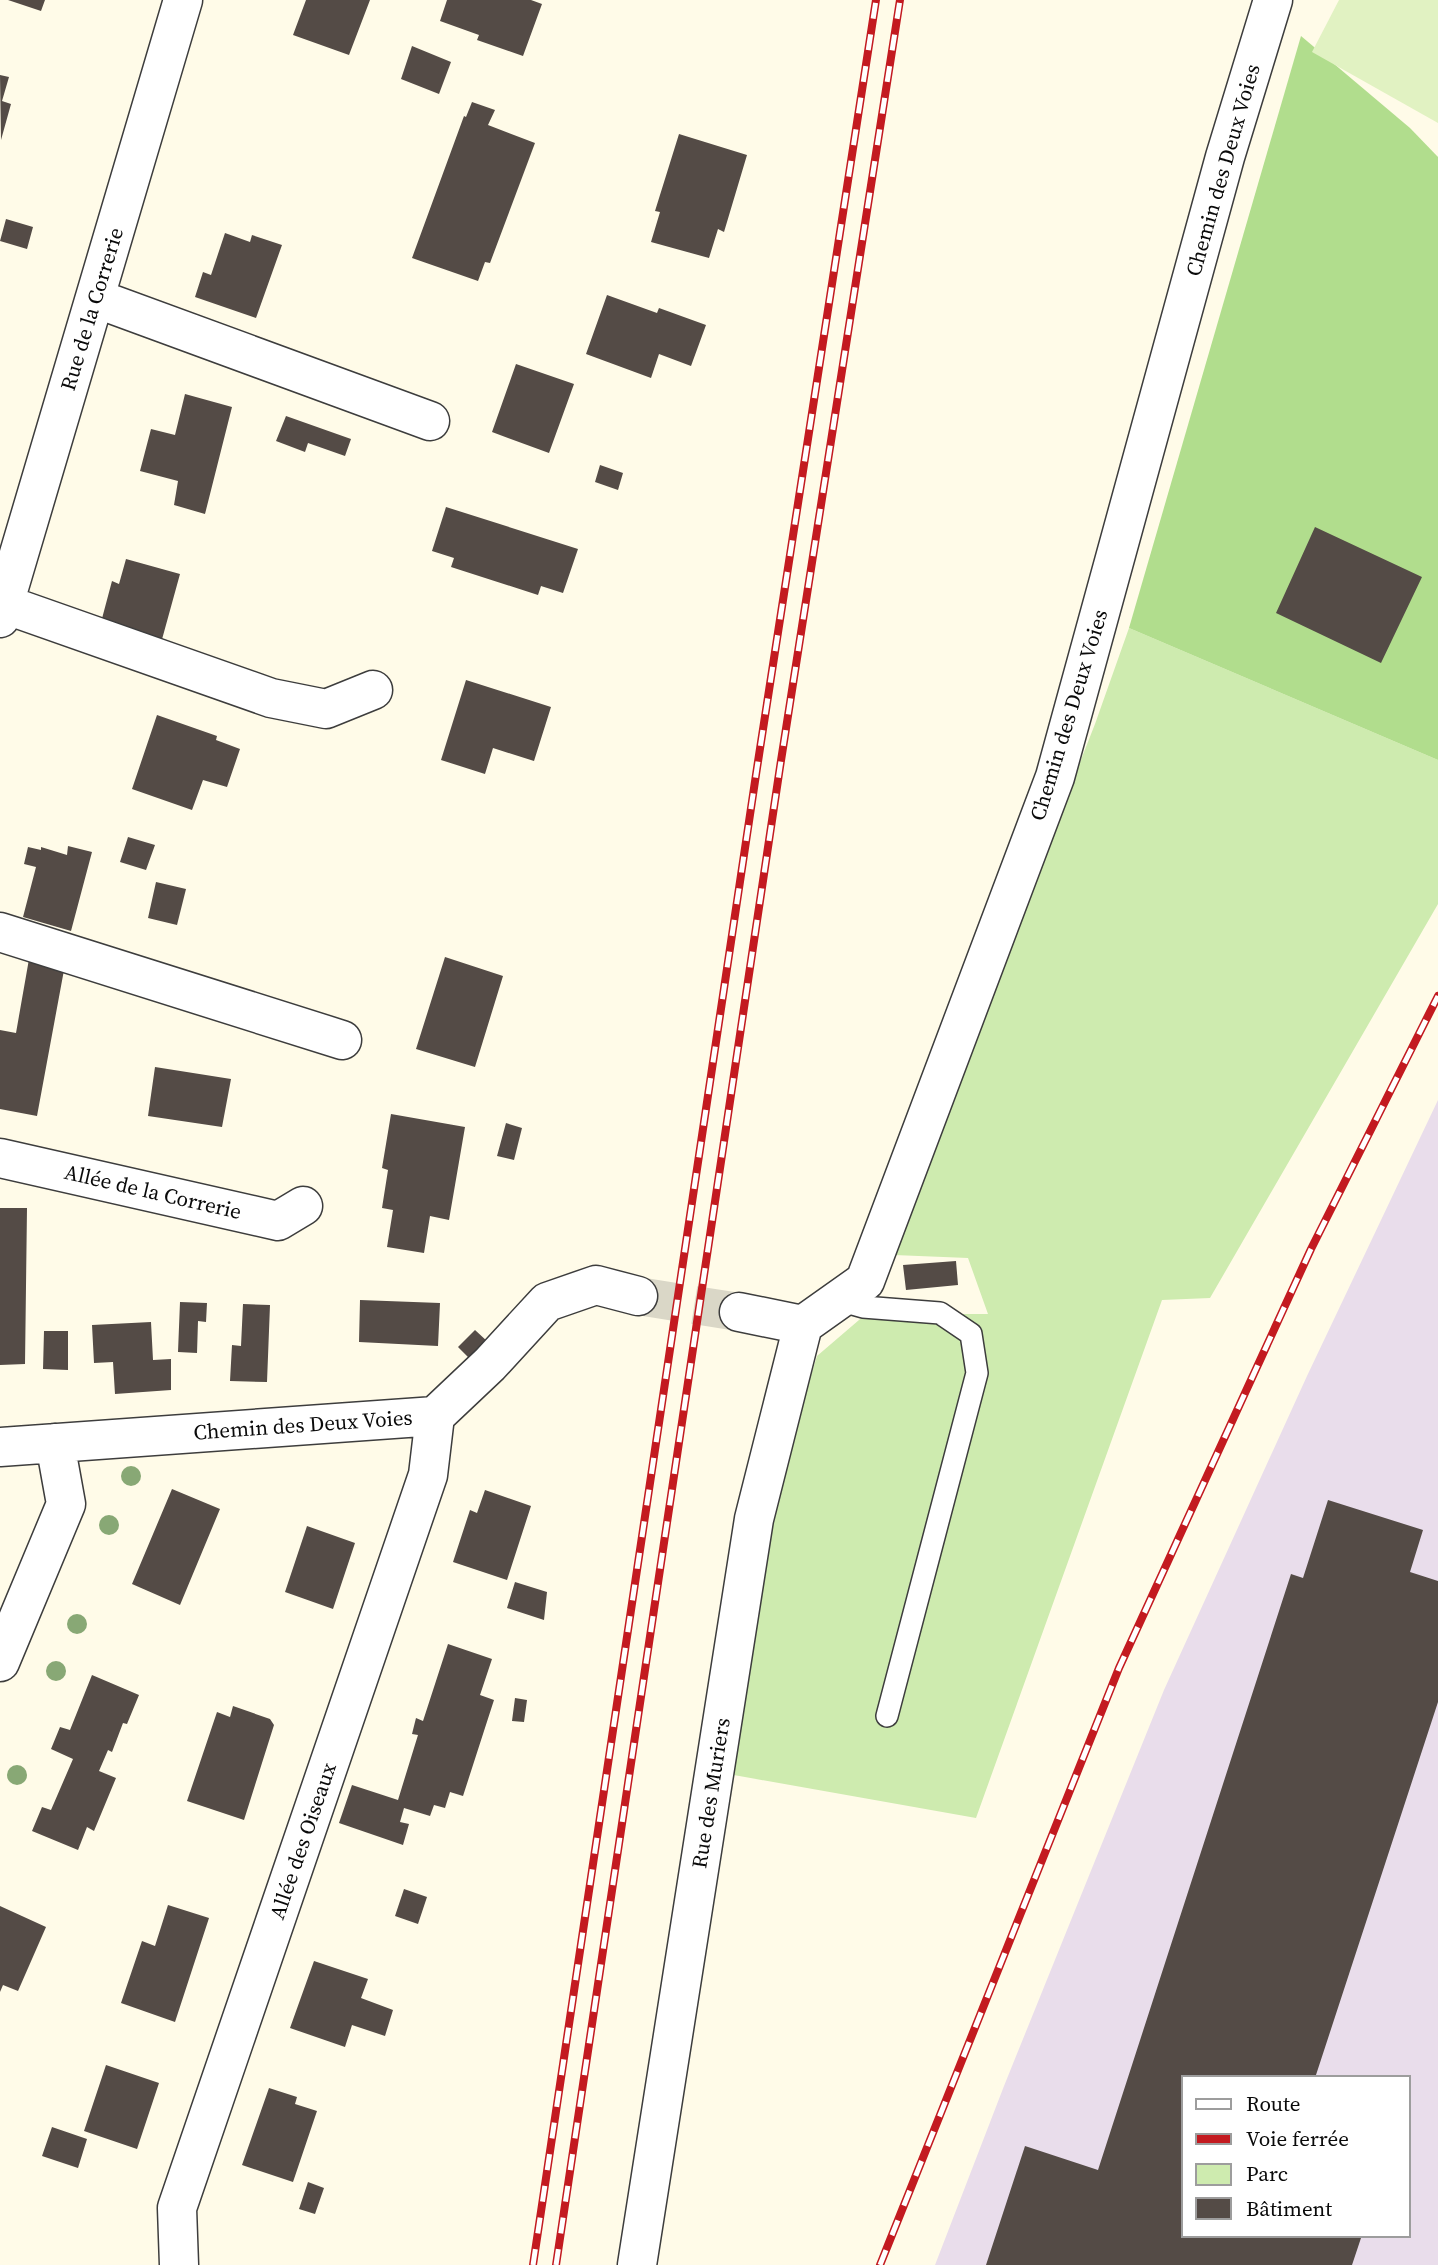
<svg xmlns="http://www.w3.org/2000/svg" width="1438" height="2265" font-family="'Source Serif 4',serif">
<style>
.industrial{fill:#e9ddeb;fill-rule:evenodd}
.green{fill:#ceebaf}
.forest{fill:#b1dd8d}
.pitch{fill:#e1f2c2}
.building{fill:#544b46}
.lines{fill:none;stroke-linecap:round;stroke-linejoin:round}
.street-tunnel{stroke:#dad7c7;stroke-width:38;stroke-dasharray:38 19;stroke-linecap:butt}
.lane-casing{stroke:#3d3d3d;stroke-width:24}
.street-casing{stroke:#3d3d3d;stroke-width:41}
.lane{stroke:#fff;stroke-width:21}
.street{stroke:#fff;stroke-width:38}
.rail-casing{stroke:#c31a20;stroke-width:8}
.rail{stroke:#fff;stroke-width:5;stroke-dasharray:16;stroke-linecap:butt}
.tree{fill:#88a875}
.labels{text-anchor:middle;stroke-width:7;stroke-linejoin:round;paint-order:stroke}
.street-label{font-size:21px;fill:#0a0a0a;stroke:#fff}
</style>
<rect width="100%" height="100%" fill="#fffbe8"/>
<path class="industrial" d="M1438,1100v1165h-503l69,-179 160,-396 143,-314zM1184,2078h224v157h-224z"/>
<path class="green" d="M1129,628l309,132v144l-228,394 -48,2 -186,518 -248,-44 45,-276 44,-142 49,-42h122l-20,-56 -74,-3 25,-83 176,-448z"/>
<path class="forest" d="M1301,36l109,92 28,29v603l-309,-132z"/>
<path class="pitch" d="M1339,0h99v123l-126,-71z"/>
<path class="building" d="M8,0h37l-4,11z
M306,0h64l-21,55 -56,-20z
M447,0h84l11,4 -19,52 -46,-16 2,-5 -39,-14z
M412,46l39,16 -12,32 -38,-15z
M0,75l9,2 -7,24 9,3 -10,36z
M472,102l23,8 -7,15 47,18 -45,120 -5,-1 -7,19 -66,-23 52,-142 2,1z
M679,134l68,21 -23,77 -6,-3 -9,29 -58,-16 9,-30 -5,-1z
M6,219l27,8 -6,22 -27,-8z
M225,233l25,9 2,-7 30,10 -26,73 -61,-21 8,-25 8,3z
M607,295l50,18 2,-5 47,17 -15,41 -32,-12 -8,24 -65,-24z
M516,364l58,20 -25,69 -57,-21z
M185,394l47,13 -27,107 -31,-9 4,-24 -38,-10 11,-42 24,6z
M286,416l65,23 -6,17 -37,-13 -3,9 -29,-11z
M600,465l23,8 -5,17 -23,-8z
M446,507l132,42 -15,44 -22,-7 -3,9 -87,-28 3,-9 -22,-7z
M1315,527l107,50 -41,86 -105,-50z
M126,559l54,15 -19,69 -61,-17 12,-45 7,3z
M466,680l85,27 -17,54 -41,-13 -8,26 -44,-14z
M157,715l60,21 -1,4 24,9 -13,38 -24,-7 -11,30 -60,-21z
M128,837l27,8 -9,25 -26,-8z
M68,846l24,6 -21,79 -48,-14 13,-50 -12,-3 4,-17 13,3v-3l26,8z
M156,882l30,7 -9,36 -29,-7z
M445,957l58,19 -28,91 -59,-18z
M29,959l35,11 -27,146 -37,-7v-79l16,3z
M155,1067l76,12 -9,48 -74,-11z
M391,1114l74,13 -16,93 -19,-4 -6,37 -37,-6 6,-37 -11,-2 6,-38 -6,-2z
M506,1123l16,5 -8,32 -17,-4z
M0,1208h27l-2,156 -25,1z
M956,1261l2,24 -52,5 -3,-25z
M360,1300l80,3 -2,43 -79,-4z
M180,1302l27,1 -1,19 -8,-1 -1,32 -19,-1z
M243,1304l27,1 -3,77 -37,-1 2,-36 9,1z
M151,1322l2,38 18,-1v31l-56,4 -2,-32 -19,1 -2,-38z
M475,1330l13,12 -18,17 -12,-12z
M44,1331h24v39l-25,-1z
M172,1489l48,20 -40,96 -48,-21z
M485,1490l46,16 -24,74 -54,-18 17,-52 7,3z
M1328,1500l95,30 -13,42 28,9v121l-123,376h-131v157h178l-10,30h-366l39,-119 73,24 193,-596 12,4z
M307,1526l48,17 -22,66 -48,-17z
M515,1582l32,10 -3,28 -37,-12z
M448,1644l44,15 -12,36 14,5 -31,96 -13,-4 -5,16 -11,-3 -4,11 -26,-8 -4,14 9,2 -6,21 -64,-22 13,-38 46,15 20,-65 -6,-1 4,-16 7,3z
M92,1675l47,20 -12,29 -4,-1 -11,29 -4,-2 -9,21 17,7 -22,53 -7,-4 -9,23 -46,-19 10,-24 9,3 22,-51 -22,-10 9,-22 10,3z
M515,1698l12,2 -3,22 -12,-1z
M233,1706l37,13 4,6 -30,95 -57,-19 30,-89 13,5z
M404,1889l23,8 -9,27 -23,-8z
M168,1905l41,13 -34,104 -54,-19 21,-62 13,5z
M0,1906l46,21 -28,64 -15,-6 -3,7z
M314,1961l54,18 -7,19 32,12 -8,26 -33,-11 -7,22 -55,-19z
M106,2065l53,18 -22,66 -53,-18z
M269,2088l28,9 -2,7 22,7 -24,71 -51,-17z
M52,2127l35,12 -9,29 -36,-12z
M308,2182l16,6 -9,26 -16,-5z"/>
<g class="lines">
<path class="street-tunnel" d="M638,1296l101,16"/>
<g class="lane-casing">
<path id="lane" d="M838,1300l25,7 77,6 31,21 6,39 -90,343"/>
</g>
<g class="street-casing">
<path id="street" d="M95,298l335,123
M4,604l267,94 55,11 47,-19
M0,618l183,-618
M0,932l342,108
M0,1158l278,63 25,-15
M739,1312l64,13 62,-44 190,-504 170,-620 48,-157
M0,1447l435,-31 55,-52 57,-62 49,-17 42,11
M0,1662l66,-158 -11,-61
M179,2265l-2,-57 251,-733 7,-59
M637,2265l117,-746 49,-194"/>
</g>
<use href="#lane" class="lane"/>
<use href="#street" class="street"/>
<g class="rail-casing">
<path id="rail" d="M533,2265l224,-1497 119,-768
M556,2265l224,-1498 120,-767
M880,2265l239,-597 192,-419 127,-253"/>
</g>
<use href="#rail" class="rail"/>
</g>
<g class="tree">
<circle cx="131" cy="1476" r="10"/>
<circle cx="109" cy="1525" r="10"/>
<circle cx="77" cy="1624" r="10"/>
<circle cx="56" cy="1671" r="10"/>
<circle cx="17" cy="1775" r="10"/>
</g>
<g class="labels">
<g class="street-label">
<text transform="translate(1223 170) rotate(-74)" y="7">Chemin des Deux Voies</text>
<text transform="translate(92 309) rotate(-73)" y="7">Rue de la Correrie</text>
<text transform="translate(1069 715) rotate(-73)" y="7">Chemin des Deux Voies</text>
<text transform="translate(153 1192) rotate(13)" y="7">Allée de la Correrie</text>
<text transform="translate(303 1425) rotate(-4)" y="7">Chemin des Deux Voies</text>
<text transform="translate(711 1793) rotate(-81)" y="7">Rue des Muriers</text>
<text transform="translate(303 1841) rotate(-71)" y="7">Allée des Oiseaux</text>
</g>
</g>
<rect x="1182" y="2076" width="228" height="161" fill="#ffffff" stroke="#9d9d9d" stroke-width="2"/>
<rect x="1196" y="2099" width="35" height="10" fill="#ffffff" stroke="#9d9d9d" stroke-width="2"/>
<text x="1246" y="2111" font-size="21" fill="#0a0a0a">Route</text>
<rect x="1196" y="2134" width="35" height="10" fill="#c31a20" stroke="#9d9d9d" stroke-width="2"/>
<text x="1246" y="2146" font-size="21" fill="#0a0a0a">Voie ferrée</text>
<rect x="1196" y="2164" width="35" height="21" fill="#ceebaf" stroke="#9d9d9d" stroke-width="2"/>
<text x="1246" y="2181" font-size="21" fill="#0a0a0a">Parc</text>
<rect x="1196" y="2198" width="35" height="21" fill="#544b46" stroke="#9d9d9d" stroke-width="2"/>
<text x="1246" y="2216" font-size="21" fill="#0a0a0a">Bâtiment</text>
</svg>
